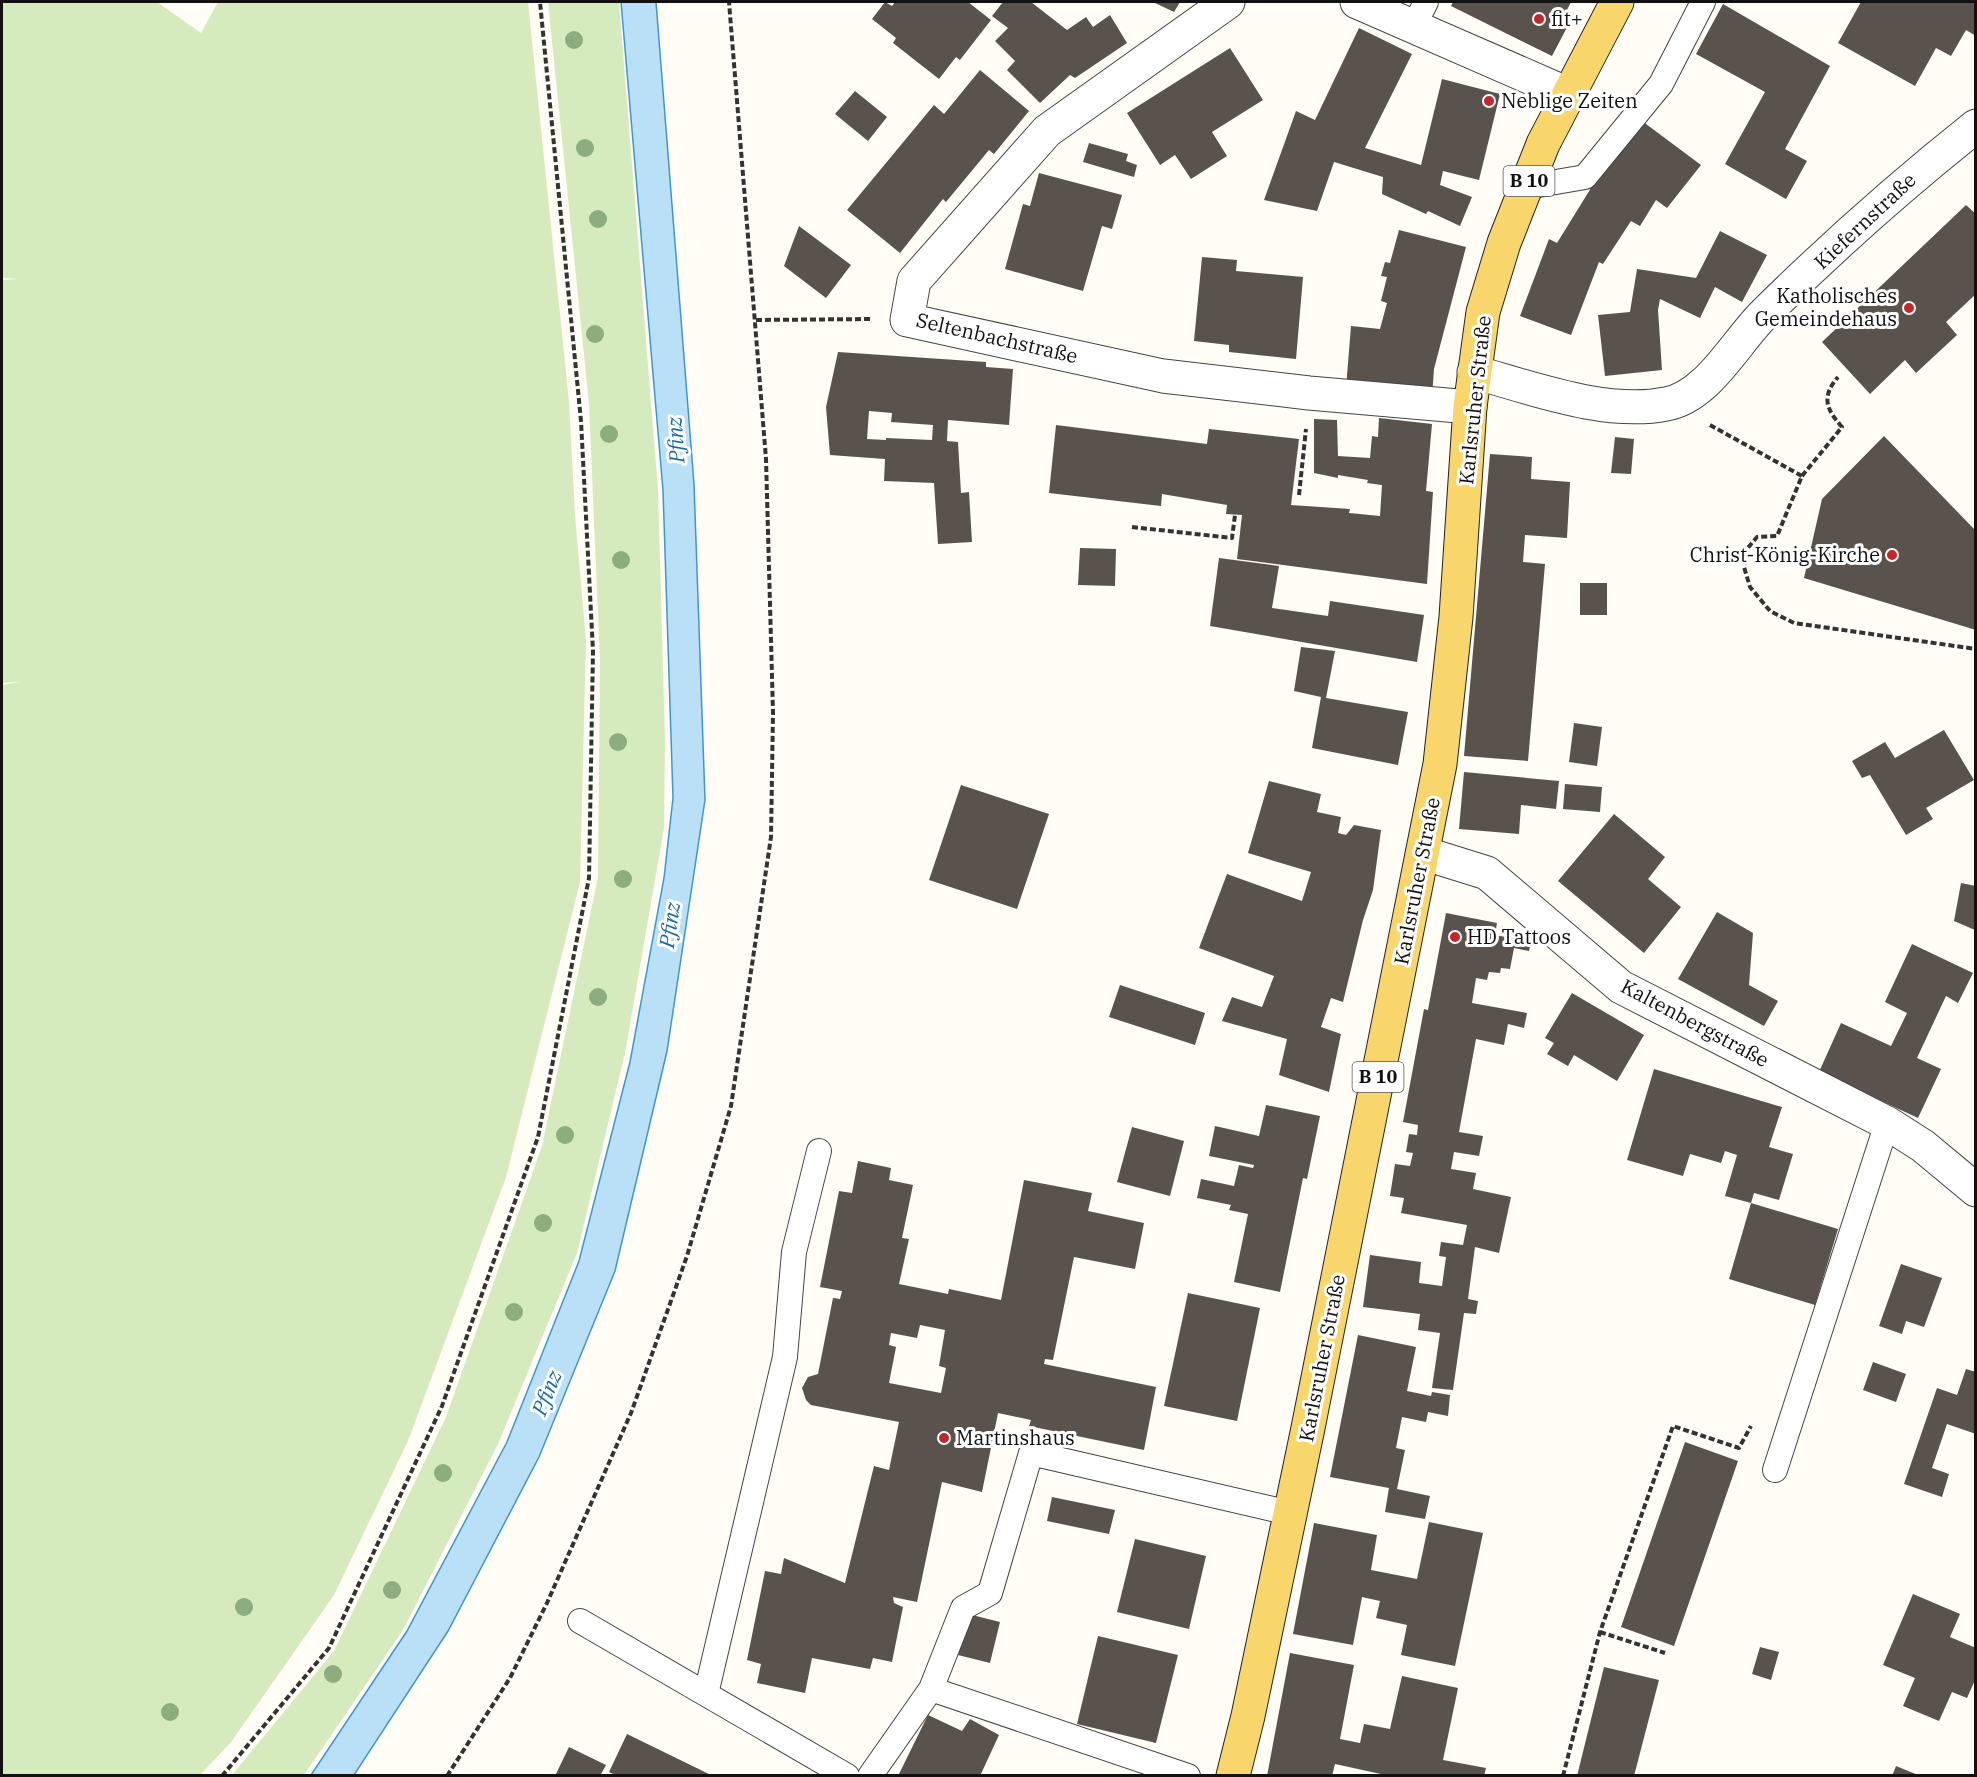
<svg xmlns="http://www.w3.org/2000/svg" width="1977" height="1777" font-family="'IBM Plex Serif',serif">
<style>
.green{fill:#d5ebbd}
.water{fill:#b9e0f7;stroke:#3f96cf;stroke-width:1.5}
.building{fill:#5a524d;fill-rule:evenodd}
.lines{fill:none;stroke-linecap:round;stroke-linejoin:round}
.lane-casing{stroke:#444;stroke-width:26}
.street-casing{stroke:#444;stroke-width:35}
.primary-casing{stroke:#222;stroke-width:35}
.path{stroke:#333;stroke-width:4;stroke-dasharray:6 3;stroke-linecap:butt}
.lane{stroke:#fff;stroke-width:24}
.street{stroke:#fff;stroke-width:33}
.primary{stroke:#f9d66b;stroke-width:33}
.tree{fill:#8dad7f}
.poi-dot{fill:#c4262e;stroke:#fff;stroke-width:2}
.labels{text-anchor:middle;stroke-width:6;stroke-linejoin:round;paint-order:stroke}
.shield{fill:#fff;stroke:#585858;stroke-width:1.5}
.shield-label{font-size:18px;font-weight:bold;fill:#111}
.poi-label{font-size:20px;fill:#111;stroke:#fff;text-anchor:start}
.street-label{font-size:20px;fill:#111;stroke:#fff}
.water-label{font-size:21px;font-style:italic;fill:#1768a6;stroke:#fff}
</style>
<rect width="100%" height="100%" fill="#fffdf5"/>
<path class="green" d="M2,2h155l44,31 17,-31h310l41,400 6,113 11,126 -6,241 -74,295 -98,264 -74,154 -103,147 -31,33h-198v-1090l18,-3 -18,1v-403l16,-1 -16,-1z
M548,2h71l39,488 7,250 -1,88 -39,225 -48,200 -79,191 -95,186 -99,145h-72l102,-124 112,-234 96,-271 56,-269 2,-216 -11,-257z"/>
<path class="water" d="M621,2h35l38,482 11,316 -38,251 -52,220 -76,186 -91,174 -94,144h-43l96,-144 100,-189 72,-181 51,-199 34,-184 9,-80 -10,-308z"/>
<path class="building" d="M885,2l7,4 3,-4h73l23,18 -31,40 -4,-3 -17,22 -46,-36 3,-5 -24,-19z
M1003,2h28l36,28 19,-13 7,10 17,-12 17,28 -52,35 -5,-3 -30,28 -33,-33 8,-9 -20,-20 13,-13 -16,-12z
M1153,2h27l-6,10z
M1453,2h118l-4,8 7,4 -22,42 -101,-50z
M1861,2h115v34l-10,-6 -15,26 -15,-8 -21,38 -77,-43z
M1723,4l107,62 -45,83 22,12 -21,38 -61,-35 40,-72 -69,-38z
M1359,28l53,26 -47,94 56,17 21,-86 58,15 -21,86 -36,-9 -3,14 32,12 -12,29 -32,-15 -2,3 -44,-20 1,-17 -49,-15 -17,49 -53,-11 32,-89 19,9z
M1230,48l33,52 -51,32 15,24 -36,23 -16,-24 -15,10 -33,-52z
M980,70l49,41 -35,43 -5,-4 -43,52 -3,-3 -43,54 -53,-43 87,-105 10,9z
M855,91l32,26 -19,24 -33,-27z
M1642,121l59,44 -34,43 -11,-8 -16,26 -9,-5 -28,43 -4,-2 -28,73 -51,-19 29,-77 8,4 47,-76z
M1089,143l39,11 -2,7 11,4 -3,12 -51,-15z
M1039,173l83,22 -10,34 -10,-3 -19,65 -78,-22 18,-65 7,2z
M1966,205l10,9v80l-30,28 11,13 -41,38 -11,-13 -35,34 -48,-52z
M799,226l52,39 -25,33 -42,-32z
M1399,230l67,17 -32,122 -2,28 -86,-9 5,-62 29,3 7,-26 -6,-2 6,-24 -6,-1 4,-14 5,1z
M1720,231l47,24 -25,47 -27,-15 -15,31 -40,-19 -2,11 4,60 -57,6 -7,-61 32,-3 7,-43 59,9z
M1202,257l35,3 -1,11 67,6 -7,82 -67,-7v-7l-35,-4z
M838,352l148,10v5l27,2 -4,56 -61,-5 -1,21 11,1 3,51 8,-1 3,50 -34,2 -4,-61 -50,-2 1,-22 -55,-4 -4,-48zM869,411l23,2 -1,9 42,3 -1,15 -46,-2v2l-19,-1z
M1379,418l53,6 -6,67 7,1 -6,92 -190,-25 5,-44 -16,-1 1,-9 -65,-11 -1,12 -112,-13 7,-68 151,19 2,-15 90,10 -8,66 59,4 -1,4 31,3 2,-31 -15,-2 1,-3 -30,-5v3l-24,-5v-54l23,1 1,36 32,2 2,-22 6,1z
M1884,436l92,95v99l-172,-52 18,-79z
M1615,437l19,2 -3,35 -20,-1z
M1490,454l42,3 -1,22 39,3 -3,56 -42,-3 -2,27 22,2 -17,197 -64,-5z
M1080,548l36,1 -1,37 -37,-1z
M1219,558l60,8 -7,42 56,8 2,-15 94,14 -7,47 -207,-36z
M1580,583h27v32h-27z
M1301,647l34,4 -9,47 82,14 -10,53 -86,-17 9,-51 -27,-6z
M1574,723l28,4 -5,39 -28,-4z
M1944,730l30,50 -48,28 7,11 -27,16 -36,-60 -8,3 -10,-17 33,-19 10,16z
M1464,772l95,9 -3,28 -35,-4 -2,29 -60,-5z
M1269,781l52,13 -4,18 24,5 -3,16 8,2 8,-10 27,5 -8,60 -10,30 -20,82 -12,-4 -10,29 20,7 -12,58 -50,-17 8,-36 -65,-18 10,-24 30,10 12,-31 -75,-28 28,-74 75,27 9,-29 -63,-19z
M1565,784l37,3 -2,25 -37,-3z
M961,785l88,29 -32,95 -88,-29z
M1614,814l51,43 -17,22 33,28 -37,46 -86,-72z
M1961,883l15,3 -1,44 -21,-9z
M1717,912l36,21 -4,52 29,16 -14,25 -86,-47z
M1446,913l51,10 -2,12 36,7 -2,9 -15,-3 -4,21 -9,-1 -1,5 -11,-1 -2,8 -11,-2 -4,25 55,10 -3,15 -16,-4 -4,21 -28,-6 -17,93 24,4 -4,20 -25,-4 -3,17 25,4 -3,16 38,8 -12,56 -24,-6 -7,52 10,2 -2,13 -12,-1 -11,77 -21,-2 8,-55 -22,-3 2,-16 -57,-7 7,-52 51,7 -2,21 23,3 4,-29 -7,-1 2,-14 22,3 4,-20 -66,-12 3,-15 -14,-2 5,-32 15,2 3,-13 -7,-1 3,-18 8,1 1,-10 -15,-3 21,-113 4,1z
M1912,944l61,29 -15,30 -12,-7 -29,62 24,11 -23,49 -99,-46 22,-49 50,23 16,-33 -22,-11z
M1120,985l85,28 -10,32 -86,-28z
M1572,993l72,42 -27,46 -43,-26 -6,11 -21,-12 7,-11 -9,-5z
M1654,1069l128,38 -13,40 24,7 -14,46 -25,-7 -3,10 -26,-7 12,-41 -12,-4 -4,12 -31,-9 -7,22 -56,-16z
M1266,1105l54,11 -13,63 -4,-1 -23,114 -46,-10 14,-68 -19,-4 2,-5 -34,-7 4,-19 33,7 5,-21 14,3 1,-3 -45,-9 6,-30 44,10z
M1132,1127l52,14 -14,55 -53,-14z
M858,1161l33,7 -2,12 24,5 -11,53 7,1 -10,45 49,10 1,-5 52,11 23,-120 68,13 -4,18 56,12 -9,46 -61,-12 -21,103 -8,-1 -1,5 112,23 -12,63 -115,-24 2,-6 -33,-7 -16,79 -40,-10 -25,120 -24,-5 1,6 9,4 -11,55 -19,-4 -3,11 -58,-11 -7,35 -48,-10 4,-19 -14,-4 18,-89 16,3 3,-16 61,25 29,-117 15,4 10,-48 -88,-17 -5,-5 -4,-12 6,-11 10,-3 15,-76 7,1 2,-8 -22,-4 19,-96 13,2zM920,1325l25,5 -6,36 7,2 -5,25 -52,-10 7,-36 -7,-2 2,-12 26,5z
M1751,1203l87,26 -23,76 -86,-26z
M1901,1264l41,14 -18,49 -18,-6 -4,13 -23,-8z
M1188,1293l72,15 -23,113 -73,-15z
M1358,1335l58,12 -9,44 24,5 1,-4 18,3 -2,21 -20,-4 -2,10 -24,-5 -6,31 9,2 -8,39 33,7 -5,23 -40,-7 4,-24 -59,-11z
M1873,1362l33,12 -10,28 -33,-12z
M1966,1369l10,3v62l-29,-10 -15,44 17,6 -7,23 -38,-13 33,-96 20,7z
M1685,1442l53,19 -64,185 -53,-19z
M1052,1497l63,13 -6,24 -62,-13z
M1429,1522l54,11 -28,133 -54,-11 6,-30 -31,-7 4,-17 -18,-4 -9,48 -60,-11 21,-111 63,12 -6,35 46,9z
M1135,1539l71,17 -17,73 -72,-17z
M1913,1594l47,20 -10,23 26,11v30l-9,20 -15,-6 -13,29 -36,-15 12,-28 -32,-13z
M968,1614l32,8 -10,41 -32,-8z
M1098,1636l80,19 -22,88 -79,-19z
M1760,1647l19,5 -8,28 -19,-6z
M1290,1653l64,12 -14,74 20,4 4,-19 26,5 12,-53 56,12 -15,72 43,8 -2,8h-94l-55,-12 -3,12h-65z
M1604,1667l55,13 -25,96h-57z
M928,1715l34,16 8,-12 29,16 -19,41h-82z
M627,1734l86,42h-96l-8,-4z
M569,1747l37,18 -6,11h-45z
M1896,1766l22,9v1h-26z"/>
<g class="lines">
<g class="lane-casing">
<path id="lane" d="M1414,26l12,-24
M1527,187l58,-10 76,-93 42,-82
M1775,1470l112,-347
M580,1621l267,155
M931,1689l257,87
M706,1694l79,-337 9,-105 25,-101
M870,1776l61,-87 32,-81 27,-15 41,-140 259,60"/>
</g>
<g class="street-casing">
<path id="street" d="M1228,2l-181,129 -133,150 -7,39 256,56 146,17 161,14
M1357,2l211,92
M1474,372c58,16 132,44 192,32 42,-7 70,-63 99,-91 66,-65 138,-129 211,-187
M1423,853l64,20 134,114 266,136 36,23 53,44"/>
</g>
<g class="primary-casing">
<path id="primary" d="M1233,1776l15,-60 60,-288 132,-664 16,-147 14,-210 13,-95 21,-69 39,-99 74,-142"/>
</g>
<path class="path" d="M756,320l114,-1
M1710,425l92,51 -25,60 -20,1 -10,12 -3,18 6,20 20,24 24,12 182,26
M1802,476l40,-49c-16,-18 -21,-30 -4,-50
M1299,495l7,-66
M1132,527l100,11 3,-23
M1600,1632l65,21
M222,1776l107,-128 113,-242 96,-269 51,-259 4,-227 -12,-230 -41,-419
M447,1776l63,-98 37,-75 84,-190 56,-157 44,-150 40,-269 2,-125 -7,-253 -37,-457
M1563,1776l37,-144 73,-206 66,22 12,-22"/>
<use href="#lane" class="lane"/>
<use href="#street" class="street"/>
<use href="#primary" class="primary"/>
</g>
<g class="tree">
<circle cx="574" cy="40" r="9"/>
<circle cx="585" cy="148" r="9"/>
<circle cx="598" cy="219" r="9"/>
<circle cx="595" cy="334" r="9"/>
<circle cx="609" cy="434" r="9"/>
<circle cx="621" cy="560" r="9"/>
<circle cx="618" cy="742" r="9"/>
<circle cx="623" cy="879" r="9"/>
<circle cx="598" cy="997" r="9"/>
<circle cx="565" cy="1135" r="9"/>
<circle cx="543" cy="1223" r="9"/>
<circle cx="514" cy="1312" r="9"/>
<circle cx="443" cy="1473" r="9"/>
<circle cx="392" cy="1590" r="9"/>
<circle cx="244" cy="1607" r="9"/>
<circle cx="333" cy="1674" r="9"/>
<circle cx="170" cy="1712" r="9"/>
</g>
<g class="poi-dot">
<circle cx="1539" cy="19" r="6"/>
<circle cx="1489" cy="101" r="6"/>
<circle cx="1909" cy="308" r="6"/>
<circle cx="1892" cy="555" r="6"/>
<circle cx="1455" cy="937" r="6"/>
<circle cx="944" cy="1438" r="6"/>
</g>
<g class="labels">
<g class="shield">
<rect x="1503.5" y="166" width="51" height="30" rx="4.5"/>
<rect x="1352.5" y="1062" width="51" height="30" rx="4.5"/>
</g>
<g class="shield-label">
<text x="1529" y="187">B 10</text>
<text x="1378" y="1083">B 10</text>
</g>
<g class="poi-label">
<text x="1551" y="26">fit+</text>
<text x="1501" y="108">Neblige Zeiten</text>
<text x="1897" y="303" text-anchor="end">Katholisches<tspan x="1897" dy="23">Gemeindehaus</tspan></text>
<text x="1880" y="562" text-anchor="end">Christ-König-Kirche</text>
<text x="1467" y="944">HD Tattoos</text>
<text x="956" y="1445">Martinshaus</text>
</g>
<g class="street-label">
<text transform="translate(1865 221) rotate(-43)" y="7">Kiefernstraße</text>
<text transform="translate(997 338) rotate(13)" y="7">Seltenbachstraße</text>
<text transform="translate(1475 400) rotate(-84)" y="7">Karlsruher Straße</text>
<text transform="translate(1417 881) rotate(-79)" y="7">Karlsruher Straße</text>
<text transform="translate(1695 1023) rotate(28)" y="7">Kaltenbergstraße</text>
<text transform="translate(1322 1358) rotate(-79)" y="7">Karlsruher Straße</text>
</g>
<g class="water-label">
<text transform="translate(676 440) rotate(-94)" y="7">Pfinz</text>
<text transform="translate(670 925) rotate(-82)" y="7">Pfinz</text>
<text transform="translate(547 1393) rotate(-68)" y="7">Pfinz</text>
</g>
</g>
<rect width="1977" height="1777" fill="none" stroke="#111111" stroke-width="6"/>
</svg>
